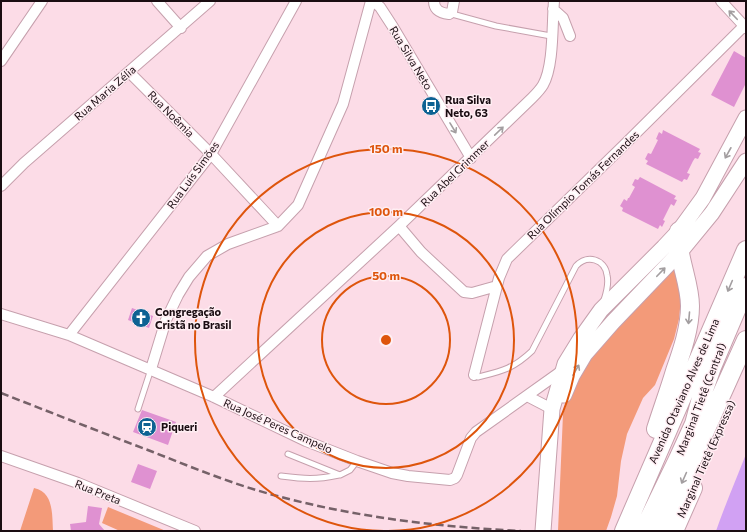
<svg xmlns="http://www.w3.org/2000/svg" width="747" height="532" font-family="Commissioner,sans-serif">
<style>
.green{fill:#f39a79}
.water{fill:#d1a1f3}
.building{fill:#df91d1}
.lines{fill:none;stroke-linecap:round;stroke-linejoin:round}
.lane-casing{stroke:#c6a0ad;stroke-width:7}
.street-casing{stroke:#c6a0ad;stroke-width:12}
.primary-casing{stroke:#c6a0ad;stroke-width:17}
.highway-casing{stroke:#c6a0ad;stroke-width:20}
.lane{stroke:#fff;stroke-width:5}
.street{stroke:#fff;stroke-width:10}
.primary{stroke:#fff;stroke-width:15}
.highway{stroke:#fff;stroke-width:18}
.rail{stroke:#756168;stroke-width:2.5;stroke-dasharray:8 4;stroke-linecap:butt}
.oneway{stroke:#a39ea0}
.ring{fill:none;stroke:#de550c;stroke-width:2}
.labels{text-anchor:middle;stroke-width:3;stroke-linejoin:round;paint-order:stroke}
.street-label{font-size:11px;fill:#1a0d12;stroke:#ffeef3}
.poi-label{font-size:11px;font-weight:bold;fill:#1a0d12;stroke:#ffeef3;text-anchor:start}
.centre{fill:#de550c;stroke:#ffeef3;stroke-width:2}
.ring-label{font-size:12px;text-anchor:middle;font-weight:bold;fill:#de550c;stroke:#ffeef3;stroke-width:3;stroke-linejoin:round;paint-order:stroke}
</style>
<rect width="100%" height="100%" fill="#fcdce7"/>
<path class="green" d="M675,268l4,2 2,29 -2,20 -5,20 -19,46 -12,13 -16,36 -6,27 -4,35 -6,21 -5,14h-48l5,-117 11,-30 12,-23z
M34,488c20,4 18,27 19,43h-33z
M108,507l58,24h-46l-18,-8z"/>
<path class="water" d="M746,454v77h-30c9,-26 20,-51 30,-77z"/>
<path class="building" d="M734,51l12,7v25l-12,24 -23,-12z
M663,130l37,19 -2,3 3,1 -3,6 -3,-1 -2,3 -6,12 3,1 -3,6 -3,-1 -2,3 -36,-18 2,-3 -3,-2 3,-6 3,1 7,-14 -2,-1 3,-7 3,2z
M640,177l36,19 -2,3 3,1 -3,6 -3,-2 -8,16 2,1 -3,6 -2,-2 -2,4 -36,-18 1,-3 -3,-2 4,-7 3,2 1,-3h1l6,-11 -3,-2 3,-6 3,1z
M132,308l21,8 -4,12 -21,-8z
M142,410l34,12 -8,23 -35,-13z
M138,464l19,7 -7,18 -19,-7z
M88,506l14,2 -3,16 6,7h-34l-1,-7 16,-2z"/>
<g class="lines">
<g class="lane-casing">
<path id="lane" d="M452,14l44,12 55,10
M474,375l4,2c24,-6 35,-8 54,-26l44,-85c11,-12 29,-7 31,9 2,8 0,16 -3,25
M138,409l13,-40
M288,454l52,21 10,-5 7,-9
M281,476c23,3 35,4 58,-1"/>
</g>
<g class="street-casing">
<path id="street" d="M157,1l24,27
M373,1l7,6 13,20 78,131
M434,1c0,9 6,12 15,13l3,-2 2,-11
M721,1l25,27
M553,9l10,9 7,18
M1,61l41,-60
M129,72l82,82 67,72
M1,186l23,-23 186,-162
M399,226l22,26 43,40 8,1 25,-7
M1,314l68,21 145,62 92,44 51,20 35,12 16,3 42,4 5,-2 2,-3 14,-37 5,-6 87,-62
M69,335l142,-181 85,-153
M151,369l15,-49 12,-25 11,-18 18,-21 21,-12 50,-18 20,-21 45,-101 28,-103
M474,375l25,-97 8,-19 115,-112 122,-121
M527,396l25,13
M214,397l185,-171 133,-128c4,-4 8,-8 11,-13 11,-19 9,-61 11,-84
M1,456l77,27 117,48"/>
</g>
<g class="primary-casing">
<path id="primary" d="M564,395l8,-19 13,-22 28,-32 67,-70 32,-39 34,-52
M543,531l9,-122 13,-45 16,-26 20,-28 63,-63 15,-16 24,-33 43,-80"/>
</g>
<g class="highway-casing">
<path id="highway" d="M656,429c6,-19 13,-38 19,-58 7,-20 15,-43 15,-65 0,-25 -14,-50 -11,-75
M624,531l122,-281
M643,531l35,-72 16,-35 7,-26 11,-31 34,-80
M660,531l86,-191
M674,531l19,-43"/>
</g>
<use href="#lane" class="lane"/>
<use href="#street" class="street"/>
<use href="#primary" class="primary"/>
<use href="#highway" class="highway"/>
<path class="rail" d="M1,393c51,20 102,40 152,59 43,17 87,35 132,46 77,20 157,29 236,33"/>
</g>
<defs><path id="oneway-shaft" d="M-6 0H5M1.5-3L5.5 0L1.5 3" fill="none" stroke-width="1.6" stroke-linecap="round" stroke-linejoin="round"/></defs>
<g class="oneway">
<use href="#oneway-shaft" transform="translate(733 15) rotate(-134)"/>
<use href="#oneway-shaft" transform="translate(453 128) rotate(59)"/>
<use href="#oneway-shaft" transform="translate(499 131) rotate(-44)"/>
<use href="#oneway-shaft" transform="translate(728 153) rotate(119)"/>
<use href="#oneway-shaft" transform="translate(661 272) rotate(-46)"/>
<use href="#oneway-shaft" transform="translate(730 286) rotate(113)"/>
<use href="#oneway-shaft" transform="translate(689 318) rotate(95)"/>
<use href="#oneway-shaft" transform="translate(576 370) rotate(-60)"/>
<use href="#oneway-shaft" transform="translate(684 478) rotate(114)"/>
</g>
<g class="ring">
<circle cx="386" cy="340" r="64"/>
<circle cx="386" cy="340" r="128"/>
<path d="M384 531A191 191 0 1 1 388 531"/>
</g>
<defs>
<g id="bus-disc" transform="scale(1)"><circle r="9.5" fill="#0e6293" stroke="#ffeef3"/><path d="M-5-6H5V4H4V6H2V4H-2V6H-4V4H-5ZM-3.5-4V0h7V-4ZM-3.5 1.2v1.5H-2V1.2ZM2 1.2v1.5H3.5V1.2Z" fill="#fff"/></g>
<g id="church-disc" transform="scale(1)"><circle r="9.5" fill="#0e6293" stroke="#ffeef3"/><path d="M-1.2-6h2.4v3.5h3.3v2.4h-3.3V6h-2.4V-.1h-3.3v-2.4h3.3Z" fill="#fff"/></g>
<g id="station-disc" transform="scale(1)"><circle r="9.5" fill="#0e6293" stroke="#ffeef3"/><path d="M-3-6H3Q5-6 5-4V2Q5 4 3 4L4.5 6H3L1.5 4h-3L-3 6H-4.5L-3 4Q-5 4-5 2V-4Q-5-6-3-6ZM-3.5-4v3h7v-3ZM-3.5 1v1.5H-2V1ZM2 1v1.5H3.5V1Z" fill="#fff"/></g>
</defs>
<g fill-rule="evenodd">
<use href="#bus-disc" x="431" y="106"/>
<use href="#church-disc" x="141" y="318"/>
<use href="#station-disc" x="147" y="427"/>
</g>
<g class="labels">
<g class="street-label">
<text transform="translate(411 58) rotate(59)" y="4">Rua Silva Neto</text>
<text transform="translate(105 93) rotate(-41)" y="4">Rua Maria Zélia</text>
<text transform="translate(171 114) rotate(45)" y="4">Rua Noêmia</text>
<text transform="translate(455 173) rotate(-44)" y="4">Rua Abel Grimmer</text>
<text transform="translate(193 175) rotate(-54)" y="4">Rua Luís Simões</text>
<text transform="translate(583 185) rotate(-44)" y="4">Rua Olímpio Tomás Fernandes</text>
<text transform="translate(684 391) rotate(-66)" y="4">Avenida Otaviano Alves de Lima</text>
<text transform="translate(701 399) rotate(-69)" y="4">Marginal Tietê (Central)</text>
<text transform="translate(278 426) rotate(24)" y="4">Rua José Peres Campelo</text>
<text transform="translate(706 459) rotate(-66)" y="4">Marginal Tietê (Expressa)</text>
<text transform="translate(98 492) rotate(22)" y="4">Rua Preta</text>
</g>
<g class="poi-label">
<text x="445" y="104">Rua Silva<tspan x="445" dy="13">Neto, 63</tspan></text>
<text x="155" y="316">Congregação<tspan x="155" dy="13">Cristã no Brasil</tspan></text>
<text x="161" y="431">Piqueri</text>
</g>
</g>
<circle cx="386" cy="340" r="6" class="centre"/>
<g class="ring-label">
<text x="386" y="153">150 m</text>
<text x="386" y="216">100 m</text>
<text x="386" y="280">50 m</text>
</g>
<rect width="747" height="532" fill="none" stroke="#1a0d12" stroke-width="4"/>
</svg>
